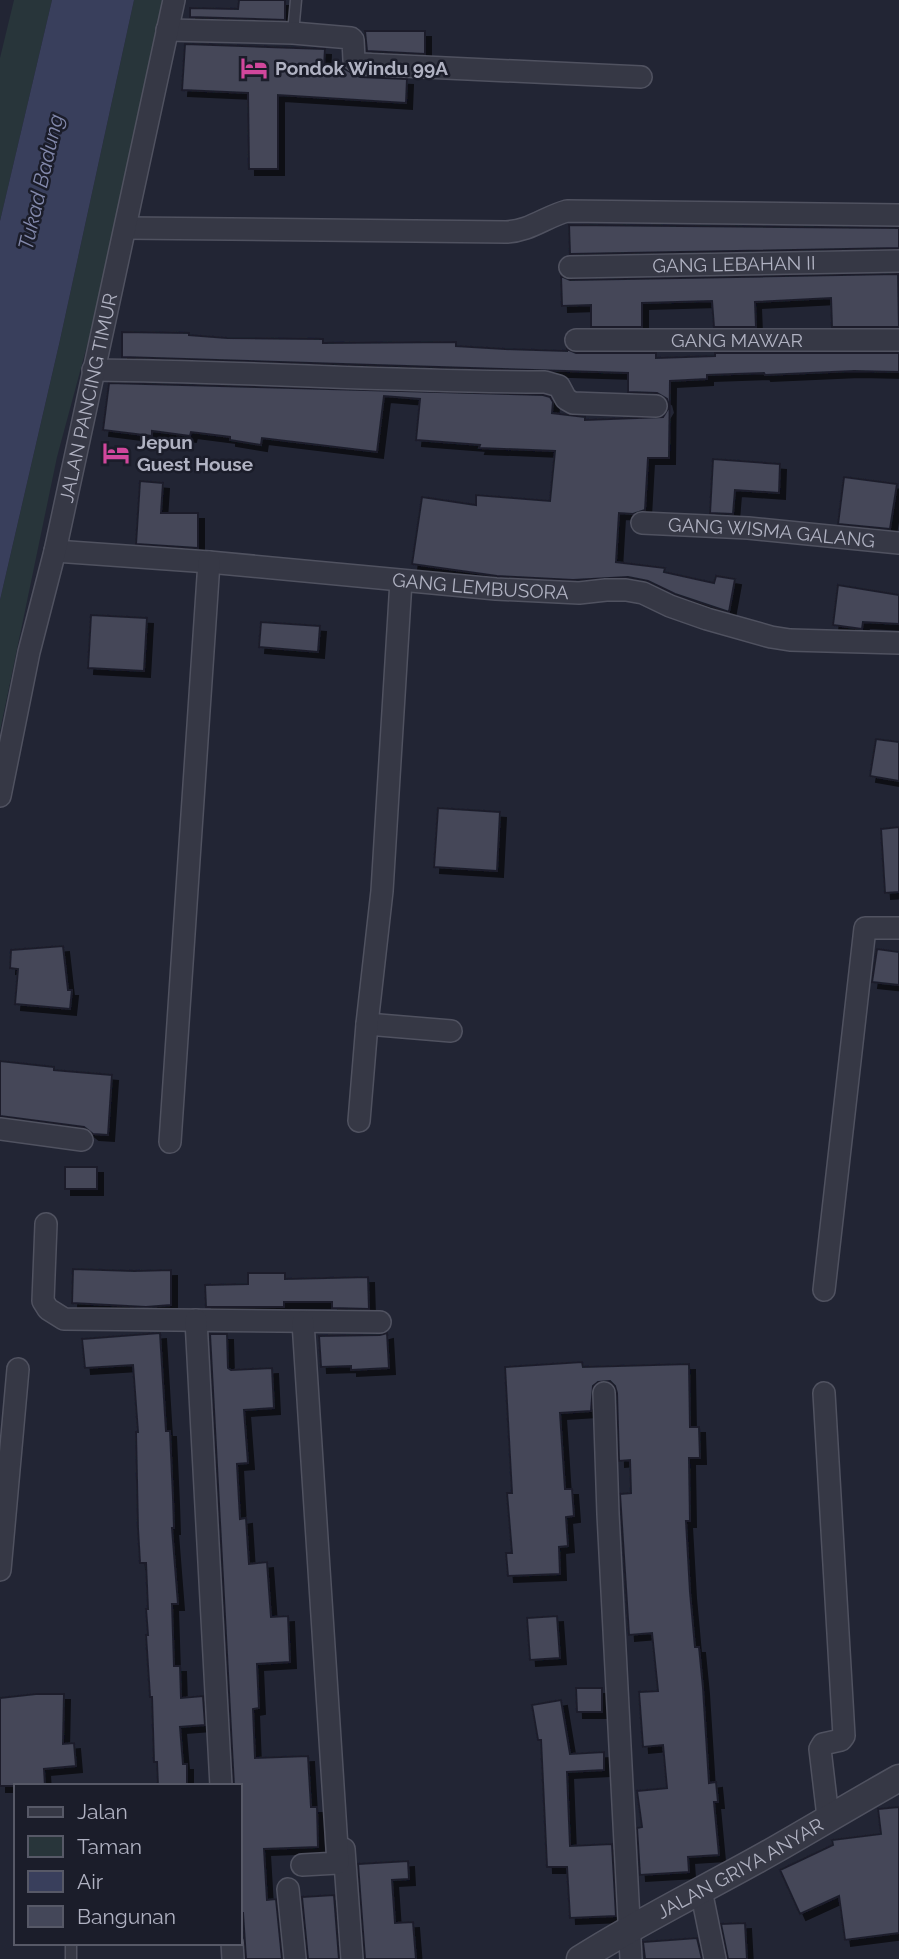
<svg xmlns="http://www.w3.org/2000/svg" width="899" height="1959" font-family="Raleway,sans-serif">
<style>
.green{fill:#28353a}
.water{fill:#393f5c}
.building{fill:#444759;stroke:#1d1f2c;stroke-width:2;filter:url(#shadow)}
.lines{fill:none;stroke-linecap:round;stroke-linejoin:round}
.service-casing{stroke:#505260;stroke-width:13}
.minor-casing{stroke:#505260;stroke-width:24}
.tertiary-casing{stroke:#505260;stroke-width:29}
.service{stroke:#363845;stroke-width:10}
.minor{stroke:#363845;stroke-width:21}
.tertiary{stroke:#363845;stroke-width:26}
.labels{text-anchor:middle;stroke-width:5;stroke-linejoin:round;paint-order:stroke}
.poi-label{font-size:19px;font-weight:bold;fill:#b0b2c2;stroke:#1b1d2a;text-anchor:start}
.street-label{font-size:19px;fill:#b0b2c2;stroke:#1b1d2a}
.water-label{font-size:21px;font-style:italic;fill:#8389ac;stroke:#1b1d2a}
</style>
<defs>
<filter id="shadow"><feDropShadow dx="6" dy="6" stdDeviation="0" flood-color="#0009"/></filter>
</defs>
<rect width="100%" height="100%" fill="#222534"/>
<path class="green" d="M14,0h38l-52,221v-163z
M134,0h31l-63,290 -45,167 -57,274v-131l60,-260z"/>
<path class="water" d="M52,0h82l-74,340 -60,260v-379z"/>
<path class="building" d="M239,0h46v20l-95,-3v-9l48,1z
M365,31h60v23l-58,-3z
M185,44l140,5 -1,17 19,2 17,9 47,2 -1,24 -128,-8v74h-29l-1,-76 -66,-3z
M569,225l330,3v20l-329,6z
M898,274l1,53h-67l-1,-29 -76,4 1,25h-42l-2,-26 -70,2v24h-51v-22l-29,1 -1,-30 9,4z
M122,332l67,1v2l38,3 96,1v4l133,-1v4l49,3 62,2v-2l9,4h80v5l59,-2v-3h184v19l-45,-1 -89,4 -1,-2 -57,2v4l-37,2 -1,77h-21l-3,52 -12,4 -14,-1 -3,49 49,6 -1,4 50,11 2,-7 19,3 -6,33 -54,-18 -27,-13 -20,-4 -55,3 -76,-4 -85,-12 10,-67 54,8v-10l74,6 5,-50 -76,-3 1,-3 -64,-5 4,-41 -36,-3 -7,56 -115,-14 -1,7 -31,-5v-3l-39,-5 -1,4 -38,-5v5l-49,-6 6,-47 434,12 7,2 3,5 -1,11 33,4v3l78,-3 6,-10 -2,-8 -10,-6 -29,-1v-19l-506,-16z
M713,459l67,5 -1,29 -44,-3 -2,24 -23,-1z
M844,477l53,7 -7,45 -52,-5z
M140,481l23,2 -2,30h37v35l-62,-4z
M838,585l61,10v29l-36,-2 -1,7 -29,-4z
M91,615l56,3 -3,53 -56,-3z
M261,622l59,4 -2,26 -59,-5z
M876,739l23,3v39l-29,-5z
M438,808l62,4 -3,59 -63,-4z
M899,827v65l-14,1 -4,-64z
M63,946l5,44h4l-2,19 -55,-5 3,-35 -8,-1 1,-18z
M877,949l22,3v33l-27,-3z
M0,1061l54,6v3l58,5 -4,60 -15,-1 -9,-7 -84,-11z
M65,1167h32v22h-32z
M73,1269l61,2 37,-1v35l-25,2 -74,-4z
M248,1273h37v6l83,-2 1,32 -37,-1v-6h-48v5h-78l-1,-22 43,-1z
M160,1333l6,98h4l3,67 1,30h-2l6,76h-6l2,62h6l1,32 22,-2 2,29 -25,2 3,37h4v22h-29l-1,-24h-3l-2,-65h-2l-4,-62h2l-2,-26h2l-2,-46h-6l-2,-34 -2,-97h2l-5,-67 -48,3 -3,-29z
M387,1333l2,35 -38,2v-4l-30,1 -2,-31 61,-1z
M210,1334h17l1,34 3,2 41,-2 2,40 -30,2 4,53 -11,1 3,55 6,-1 3,46 18,-2 4,55 17,-1 2,46 -33,2 2,44 -6,1 2,49 53,-2 3,51h6l1,40 -54,2 3,51 9,-1 6,60h-36l-3,-46h-3v-127h-6z
M582,1362l1,5 106,-3 1,63h9l1,31h-11l1,63h-4l4,71 5,55h4l4,41 6,95 7,-1 2,20h-4l5,53 -31,2 1,15 -49,3 -3,-47 5,-1 -5,-36 30,-3 -4,-43 -20,2 -4,-55 19,-1 -6,-58 -23,2 -9,-141 11,-1 -1,-33 -11,1 -2,-68 -2,-7 -5,-5 -12,1 -5,4 -2,25 -31,2 5,76h7l2,27 -8,1 2,29 -9,1 1,27 -52,2 -2,-23h6l-5,-60h5l-7,-126z
M557,1616l3,42 -30,2 -3,-42z
M576,1688h26v24h-25z
M36,1694h28l-1,50 11,-1 2,23 -32,3 1,17h-45v-88z
M561,1700l9,54 34,-2v18l-37,2 3,74 42,-2 4,72 -46,2 -3,-51h-20l-6,-127h-3l-6,-35z
M899,1807v126l-54,7 -6,-44 -39,18 -20,-44 53,-25 -1,-5 49,-6 -3,-25z
M408,1861l1,18 -17,1 3,43 18,-1 3,37h-51l-7,-95z
M334,1895l5,64h-31l-6,-62z
M745,1923l2,36h-19l-7,-35z
M697,1938l5,21h-57l-2,-17z"/>
<g class="lines">
<g class="service-casing">
<path id="service" d="M293,33l3,-33
M71,1943v16"/>
</g>
<g class="minor-casing">
<g id="minor">
<path d="M167,30l126,3 58,5 2,2 1,20 7,4 280,13"/>
<path d="M126,228l380,4c24,-1 39,-15 61,-21l332,4"/>
<path id="s1" d="M570,267l329,-6"/>
<path id="s2" d="M576,340h323"/>
<path d="M93,370c151,1 302,12 452,12l14,4 7,13 7,4 83,3"/>
<path id="s3" d="M642,523l106,5 151,15"/>
<path id="s4" d="M55,551l154,11 287,27 83,4 27,-3h20l17,3 27,13 37,13 64,18 19,3 109,3"/>
<path id="s5" d="M0,796l29,-144 26,-101 119,-551"/>
<path d="M367,1024l84,7"/>
<path d="M359,1121l8,-97 15,-133 19,-310"/>
<path d="M0,1129l82,11"/>
<path d="M170,1142l39,-580"/>
<path d="M46,1224l-3,77 5,8 16,10 316,3"/>
<path d="M824,1290l41,-362h34"/>
<path d="M196,1320l25,466"/>
<path d="M604,1393l4,121 23,445"/>
<path d="M824,1393l20,343 -3,4 -18,4 -3,5 8,68"/>
<path d="M0,1570l18,-201"/>
<path d="M344,1849l8,110"/>
<path d="M302,1865l36,-2 -35,-541"/>
<path d="M288,1889l7,70"/>
<path d="M701,1890l14,69"/>
<path d="M232,1943l1,16"/>
</g>
</g>
<g class="tertiary-casing">
<g id="tertiary">
<path id="s6" d="M580,1959c64,-41 132,-73 198,-111 40,-23 80,-47 121,-70"/>
</g>
</g>
<use href="#service" class="service"/>
<use href="#minor" class="minor"/>
<use href="#tertiary" class="tertiary"/>
</g>
<defs>
<g id="hotel-bare" transform="scale(2.1)"><path d="M-6-4.5h1.5V1H6V5H4.5V3h-9V5H-6ZM-4 0a1.8 1.8 0 1 1 3.6 0ZM.5 0V-2.5h3Q6-2.5 6 0Z" fill="#d1479c" stroke="#1b1d2a" stroke-width="2.5" paint-order="stroke"/></g>
</defs>
<g fill-rule="evenodd">
<use href="#hotel-bare" x="254" y="68"/>
<use href="#hotel-bare" x="116" y="453"/>
</g>
<g class="labels">
<g class="poi-label">
<text x="275" y="75">Pondok Windu 99A</text>
<text x="137" y="449">Jepun<tspan x="137" dy="22">Guest House</tspan></text>
</g>
<g class="street-label">
<text dy="7" stroke="none"><textPath href="#s1" startOffset="164">GANG LEBAHAN II</textPath></text>
<text dy="7" stroke="none"><textPath href="#s2" startOffset="161">GANG MAWAR</textPath></text>
<text dy="7" stroke="none"><textPath href="#s5" startOffset="408">JALAN PANCING TIMUR</textPath></text>
<text dy="7" stroke="none"><textPath href="#s3" startOffset="130">GANG WISMA GALANG</textPath></text>
<text dy="7" stroke="none"><textPath href="#s4" startOffset="427">GANG LEMBUSORA</textPath></text>
<text dy="7" stroke="none"><textPath href="#s6" startOffset="184">JALAN GRIYA ANYAR</textPath></text>
</g>
<g class="water-label">
<text transform="translate(41 182) rotate(-77)" y="7">Tukad Badung</text>
</g>
</g>
<rect x="14" y="1784" width="228" height="161" fill="#1b1d2a" stroke="#575967" stroke-width="2"/>
<rect x="28" y="1807" width="35" height="10" fill="#363845" stroke="#575967" stroke-width="2"/>
<text x="77" y="1819" font-size="21" fill="#b0b2c2">Jalan</text>
<rect x="28" y="1836" width="35" height="21" fill="#28353a" stroke="#575967" stroke-width="2"/>
<text x="77" y="1854" font-size="21" fill="#b0b2c2">Taman</text>
<rect x="28" y="1871" width="35" height="21" fill="#393f5c" stroke="#575967" stroke-width="2"/>
<text x="77" y="1889" font-size="21" fill="#b0b2c2">Air</text>
<rect x="28" y="1906" width="35" height="21" fill="#444759" stroke="#575967" stroke-width="2"/>
<text x="77" y="1924" font-size="21" fill="#b0b2c2">Bangunan</text>
</svg>
